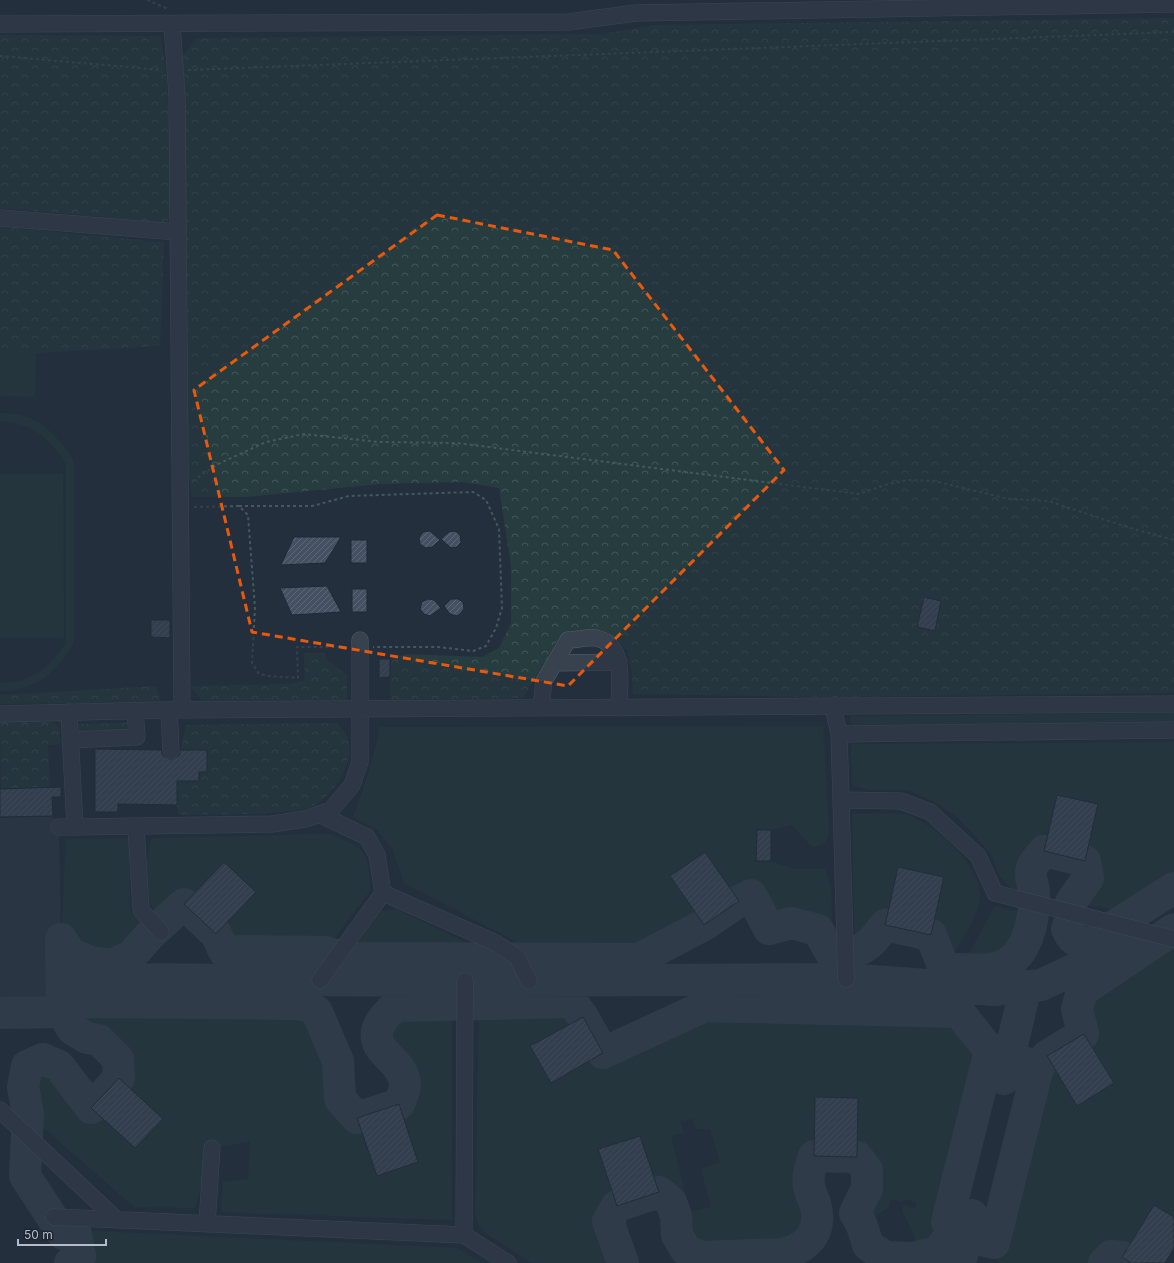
<svg xmlns="http://www.w3.org/2000/svg" width="1174" height="1263" font-family="Inter,sans-serif">
<style>
.airport{fill:#323c4b}
.green{fill:#263c3f}
.forest{fill:url(#forest-crowns)}
.lines{fill:none;stroke-linecap:round;stroke-linejoin:round}
.taxiway{stroke:#3f4a5a;stroke-width:32}
.building{fill:url(#building-hatch);stroke:#1f2835}
.minor-casing{stroke:#565f6c;stroke-width:17}
.path{stroke:#44595c;stroke-width:2;stroke-dasharray:3 3;stroke-linecap:butt}
.minor{stroke:#38414e;stroke-width:16}
.marked{fill:none;stroke:#e8590c;stroke-width:3;stroke-dasharray:8 5;stroke-linejoin:round}
</style>
<defs>
<pattern id="forest-crowns" width="20" height="18" patternUnits="userSpaceOnUse"><rect width="20" height="18" fill="#263c3f"/><path d="M2 6a3 3 0 1 1 6 0M12 15a3 3 0 1 1 6 0" fill="none" stroke="#435659"/></pattern>
<pattern id="building-hatch" width="6" height="6" patternUnits="userSpaceOnUse"><rect width="6" height="6" fill="#455162"/><path d="M-1 1l2-2M0 6l6-6M5 7l2-2" fill="none" stroke="#5d6877"/></pattern>
</defs>
<rect width="100%" height="100%" fill="#242f3e"/>
<path class="airport" d="M53,816l6,11 3,185 -62,1v-195z"/>
<path class="green" d="M0,352l36,1 -1,44 -35,-1z
M0,413c37,0 55,19 74,48v182c-19,30 -37,47 -74,48v-8c31,0 49,-15 66,-40v-180c-17,-25 -35,-41 -66,-42z
M0,474h63l1,164h-64z
M1174,713v9l-320,3 -5,-4 3,-5z
M823,726l6,106 -4,12 -13,3 -20,-22 -21,5h-14l-1,31h15l23,8h31l6,18 2,70 -15,-27 -27,-7 -22,6 -18,-34 -12,6 -34,-49 -35,24 34,49 -65,34 -92,-1 -143,-75 -12,-35 -15,-18 -24,-13c11,-30 21,-59 27,-90z
M1174,742v146l-41,25 -62,-11 17,-24 -3,-17 13,-56 -41,-10 -13,56 -8,9 -5,11 3,20 -22,-2 -13,-14 -8,-21 -16,-18 -18,-19 -24,-16 -25,-11h-39l-17,-5 -1,-41z
M891,813c6,1 15,1 21,4 26,11 67,47 68,78 0,21 -25,56 -36,74l-13,-34 13,-58 -46,-10 -13,58 -11,15 -19,13 -3,-139z
M329,834c38,15 40,16 41,57l-46,61 -100,-1 -8,-17 40,-42 -32,-30 -40,42 -18,16c-5,-4 -11,-8 -14,-13 -7,-14 -6,-55 0,-69z
M129,838l1,72 20,25 -19,21 -19,9 -22,-3 -20,-9 -9,-14 5,-100z
M995,906l39,9c-15,47 -22,57 -73,53z
M396,909l103,49h-151l33,-47z
M1070,920l38,10 -12,12c-15,1 -22,3 -29,-13z
M1154,943l20,5v269l-20,-12 -32,52 -11,-1 -7,7h-105l-5,-10v-10l44,-176 9,-11 30,50 37,-23 -31,-49 -6,-25 5,-18z
M90,1002l209,2 10,2 8,6 21,48 2,39 17,19 20,58 41,-14 -19,-58 6,-20 -9,-21 -16,-16 -3,-10 1,-10 7,-13 11,-8 56,-2v216l-231,-8 2,-30 25,-3 2,-37 -38,6 -17,60 -61,-1 -106,-93 -5,-27 4,-21 16,-7 16,7 32,42 44,40 28,-29 -44,-41 -2,-27 -18,-11 -12,-2 -15,-9 -10,-17 13,-9z
M572,1002l11,15 -53,29 21,37 52,-30 102,-47 254,6 31,39 -43,171c-8,17 -12,22 -32,24v-10l-13,-25 2,-6 11,4 2,-6 -11,-4 -4,3 -11,-3 -2,8 -27,19 -7,-13 12,-25v-18l-10,-13 1,-59h-43l-1,58 -4,16 -1,14 7,19 1,16 -6,18 -14,11 -13,4 -84,3 -14,-7 -9,-15 -1,-19 35,-9 -10,-38 19,-7 -10,-33h-14l-4,-10 -12,2 4,11 -13,4 14,57 -14,9 -12,-10 -19,-56 -41,13 18,57 -9,15 15,42h-91l-47,-30 -7,-9 -3,-12 4,-208z
M75,1230l382,18 25,15h-398l-4,-7z"/>
<path class="forest" d="M1174,18v675l-340,4 -201,-3 -1,-21 -4,-21 -11,-14 -17,-8 -26,2 -15,6 -36,60 -133,2v-41l17,-5 75,3 17,-9 12,-25v-57l-12,-78 -36,-6 -82,2 -136,13h-53l-5,-33 -6,-406 16,-20 405,-4 52,-9z
M0,35l161,1 6,42 4,138 -5,7 -166,-15z
M0,227l164,15 -4,104 -124,7 -36,-1z
M304,653h20l4,7 19,15v26h-145l-12,-15 100,-2 15,-4z
M156,686l5,16 -161,2v-9z
M50,720l10,9v15l-12,1 2,42 -49,2 -1,-67z
M127,723l-1,7 -47,1v-7z
M337,723l10,12 3,19 -8,23 -17,21 -19,12 -49,4 -78,1 -2,-10v-30l14,-3v9h7l1,-9h8v-22h-26l5,-25z"/>
<g class="lines">
<path class="taxiway" d="M91,979l374,2 381,-2 148,11 47,-5 60,-28 17,-15
M0,1013l62,-1 10,17 15,9 12,2 19,19 1,19 -28,30 -32,-42 -16,-7 -16,7 -4,21 5,27 -3,62 38,58 12,-4 5,26 -10,7
M990,1051l-43,171 6,11 41,10 44,-176 -48,-16 -31,-39 -254,-6 -102,47 -20,-36 -11,-15 -176,4c-12,9 -27,27 -15,42 9,12 21,18 24,35 1,6 -4,15 -6,21l-42,14 -17,-19 -2,-38 -21,-49 -8,-6 -10,-2 -209,-2 -15,1 -13,9 -1,-73 9,14 20,9 22,3 19,-9 19,-21 34,-31 32,30 8,17 100,1 24,6 291,1 65,-34 35,-24 12,-6 18,34 22,-6 27,7 15,27c28,-5 36,-9 52,-32l46,10 13,34c17,-1 35,3 52,-1 31,-7 39,-48 38,-75 0,-7 -4,-15 -3,-21 1,-8 8,-15 13,-21l41,10 3,17 -17,24 -1,18 -3,9c7,16 14,14 29,13l12,-12 66,-42
M1018,1061l20,6 9,-11 36,-22 -6,-25 5,-18 92,-62
M1004,1079l22,-93
M623,1263l-15,-42 9,-15 42,-14 12,10 5,14 1,19 9,15 14,7 84,-3v9
M784,1263v-9c25,-7 39,-23 31,-51 -2,-5 -5,-11 -6,-17 -2,-10 2,-21 5,-30l43,1 10,13v18l-12,25 7,13 6,19 17,12 29,1 23,-6 16,-19 21,5
M960,1263l12,-48
M1104,1263l7,-7 11,1 9,6"/>
</g>
<path class="building" d="M430,531l10,9 -8,7 -6,1 -6,-4 -1,-6 4,-6z
M455,531l5,4 1,7 -4,5 -6,1 -10,-9 8,-7z
M294,537h47l-16,26 -44,2z
M351,540h16v23h-16z
M327,586l14,26 -49,3 -12,-27z
M352,589h15v23h-15z
M924,597l17,4 -6,30 -18,-4z
M428,599l6,1 7,8 -11,8 -6,-2 -4,-5 2,-7z
M451,599h7l5,3 1,7 -4,5 -3,2 -7,-2 -6,-8z
M151,620h19v18l-19,-1z
M379,659h11v18l-11,1z
M95,749l66,1 2,6 8,4 8,-4 1,-6h27v22h-8v9h-22v24l-59,-1v8h-23z
M61,787v10h-9l1,19 -53,1v-28z
M1057,795l41,9 -13,57 -41,-10z
M757,830h14v31h-15z
M705,852l34,49 -35,24 -34,-49z
M224,862l32,30 -40,42 -32,-30z
M898,867l46,10 -13,58 -46,-10z
M583,1017l20,36 -52,30 -21,-37z
M1084,1034l30,49 -37,23 -30,-50z
M119,1078l44,41 -28,29 -44,-40z
M815,1097l43,1 -1,59 -43,-1z
M399,1104l19,58 -41,14 -20,-58z
M640,1136l19,56 -42,14 -19,-57z
M1154,1205l20,12v31l-9,15h-34l-9,-6z"/>
<g class="lines">
<g class="minor-casing">
<path id="minor" d="M0,24l568,-2 68,-9 538,-9
M172,24l5,72 5,614
M0,218l178,14
M554,663l65,-1
M833,707l6,27 335,-4
M541,708l3,-27 24,-41c8,0 19,-3 28,-2 31,6 23,46 23,70
M169,710l2,41
M69,712l6,115 197,-3 34,-5 25,-9 21,-25 8,-23v-122
M0,714l162,-4 1012,-6
M839,734l2,66
M70,740l67,-3 -2,-26
M319,814l48,23 10,18 6,38 -63,87
M136,826l5,84 20,22
M59,827h16
M383,893l113,50 21,14 12,24
M846,979l-5,-179 60,1 29,11 48,44 17,37 179,46
M465,981l-1,254 44,28
M0,1110l117,110
M54,1217l410,18
M207,1224l5,-76"/>
</g>
<path class="path" d="M147,0l21,9
M0,56l162,14
M188,70l986,-38
M193,481l23,-16 50,-23 38,-8 75,8 78,1 402,51 26,-9 23,-5 26,1 75,18 39,2 82,27 44,12
M239,506h73l37,-10 124,-4 13,8 13,29 3,79 -6,20 -10,18 -13,5 -35,-4h-65
M194,507l45,-1 9,9 7,93 -3,55 7,11 10,2 29,2 -1,-31h49"/>
<use href="#minor" class="minor"/>
</g>
<path d="M0 0H1174V1263H0ZM437,215l176,35 171,220 -216,216 -316,-54 -58,-242z" fill="#242f3e" fill-opacity=".55" fill-rule="evenodd"/>
<path class="marked" d="M437,215l176,35 171,220 -216,216 -316,-54 -58,-242z"/>
<path d="M18 1239v6h88v-6" fill="none" stroke="#b4bcc9" stroke-width="2"/>
<text x="24" y="1239" font-size="12" fill="#b4bcc9" stroke="#1d2633" stroke-width="3" paint-order="stroke">50 m</text>
</svg>
